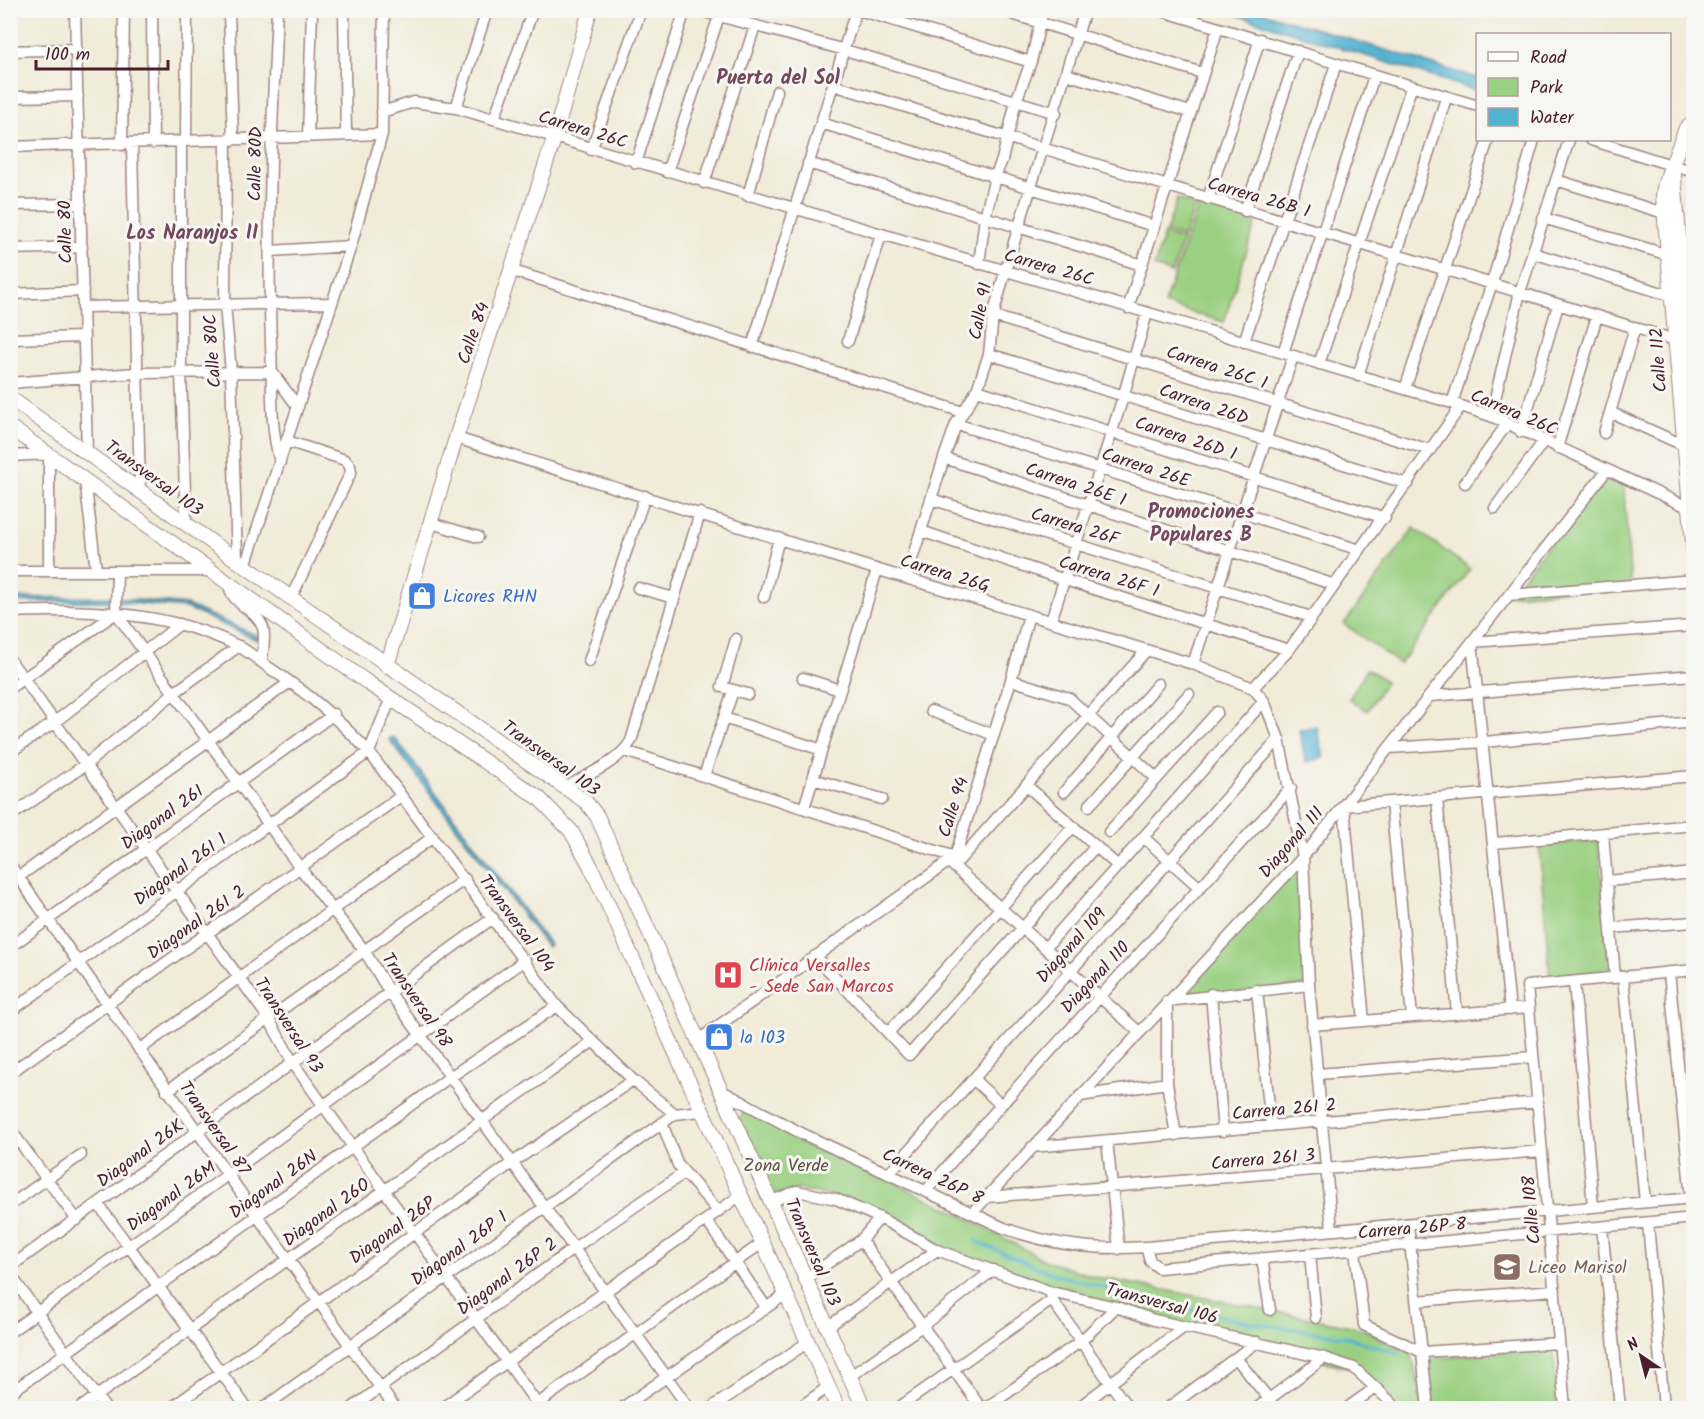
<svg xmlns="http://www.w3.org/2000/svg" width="1704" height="1419" font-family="Kalam,sans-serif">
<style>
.green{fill:#9bd082;stroke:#727856;stroke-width:1.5}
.water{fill:#52b3d1;stroke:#4e697e;stroke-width:1.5}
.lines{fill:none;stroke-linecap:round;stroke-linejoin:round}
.stream{stroke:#52b3d1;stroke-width:3}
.street-casing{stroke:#9e8582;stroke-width:13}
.secondary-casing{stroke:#9e8582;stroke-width:16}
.street{stroke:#fff;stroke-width:10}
.secondary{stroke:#fff;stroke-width:14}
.labels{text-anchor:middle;stroke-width:6;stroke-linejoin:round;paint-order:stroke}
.street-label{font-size:18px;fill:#4a1f2b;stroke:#f6f6f2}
.shop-label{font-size:18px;fill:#366cbe;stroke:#f6f6f2;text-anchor:start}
.health-label{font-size:18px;fill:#be3a42;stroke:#f6f6f2;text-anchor:start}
.park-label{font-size:18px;fill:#625445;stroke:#f6f6f2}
.education-label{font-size:18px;fill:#785e54;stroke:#f6f6f2;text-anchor:start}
.neighbourhood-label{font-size:20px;font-weight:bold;fill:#75475d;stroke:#f6f6f2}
</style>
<rect width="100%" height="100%" fill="#f6f6f2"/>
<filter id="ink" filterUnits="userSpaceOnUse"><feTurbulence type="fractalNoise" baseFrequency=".0167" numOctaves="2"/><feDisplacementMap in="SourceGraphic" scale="12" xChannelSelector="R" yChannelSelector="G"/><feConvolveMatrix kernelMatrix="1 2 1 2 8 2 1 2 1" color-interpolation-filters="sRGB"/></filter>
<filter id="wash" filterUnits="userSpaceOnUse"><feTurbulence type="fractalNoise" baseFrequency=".008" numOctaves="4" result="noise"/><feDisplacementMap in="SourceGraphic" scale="24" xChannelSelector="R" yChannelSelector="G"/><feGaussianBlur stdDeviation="1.35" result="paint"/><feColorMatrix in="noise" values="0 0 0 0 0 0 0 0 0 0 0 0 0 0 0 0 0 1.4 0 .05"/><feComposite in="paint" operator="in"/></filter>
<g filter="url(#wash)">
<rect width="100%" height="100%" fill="#f1ebd8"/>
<path class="green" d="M1177,199l18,6 -11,32 -18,-5z
M1199,204l57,18 -32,100 -60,-18z
M1164,234l19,6 -11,33 -18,-6z
M1607,470l16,8 8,107 -122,10z
M1414,528l56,41 -70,95 -56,-40z
M1367,669l19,12 -19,30 -18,-12z
M1598,840l12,132 -60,6 -11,-133z
M1303,857l6,128 -142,16z
M744,1112l13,4 51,31 72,29 76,36 90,49 46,15 269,52 50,25 9,36 1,19h-27l-40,-39 -303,-79 -112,-43 -39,-26 -65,-24 -37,-8 -25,10 -37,-77z
M1553,1347l5,59 -125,2 -5,-49z"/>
<path class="water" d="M1224,11h35l218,67v13z
M109,597l78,8 73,32 -1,4 -73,-33 -77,-7 -98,1 -1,-4z
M1317,726l7,32 -18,4 -7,-32z
M394,737l156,208 -3,2 -158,-208z"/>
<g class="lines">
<path class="stream" d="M975,1241l76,32 79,22 121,28 92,13 57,18"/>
</g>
</g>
<g filter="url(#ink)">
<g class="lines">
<g class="street-casing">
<path id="street" d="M75,10l12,443
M152,10l1,133
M229,10l4,130
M277,10c-5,112 -10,223 -6,334 2,39 -2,80 9,118
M344,10l2,125
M697,10l148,40 211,63
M859,10l172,52
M999,10l203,63
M1159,10l319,96
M10,51l67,-2
M1066,74l124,38
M833,85c281,86 562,168 842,255
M10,97l68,-1
M456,108l31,-98
M382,112l32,-10 42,6 996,295 39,13 203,94
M494,119l39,-109
M821,123l333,103
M308,137l4,-127
M226,140l-1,165 6,67 6,188
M1591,140l103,32
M186,141l1,-131
M181,142v230l5,151
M122,145l2,-135
M132,145l8,346
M10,147l372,-13
M591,150l50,-140
M636,163l49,-153
M808,163l334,102
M667,172l52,-156
M1556,180l108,33
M704,183l51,-157
M748,196l29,-105
M1208,199l52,-160
M10,205l71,-1
M1245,211l53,-160
M1543,218l126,37
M10,249l72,-2
M270,251l81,-5
M1533,253l139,43
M979,264l6,-47 10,-40 7,-17 14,-59 15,-39 12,-52
M513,271l450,141
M10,294l73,-3
M84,307l247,-4
M1128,308l90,-280
M993,316l437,134
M10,339l74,-2
M848,341l33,-106
M1244,342l92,-278
M752,347l104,-337
M1283,353l91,-277
M989,354l419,130
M1319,364l92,-276
M1358,376l88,-278
M10,383l125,-10 137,-1 26,35
M1405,389l83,-249
M977,390l408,128
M1452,403l40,-120 42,-143
M1612,413l71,32
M1491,416l29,-124 49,-152
M956,424l404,126
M1521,432l37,-127
M1604,433l31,-106
M456,438l406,127 331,99 60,24 11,13 15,38 24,118 6,128 23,245
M287,441l58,19 5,6 1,6 -60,126
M1557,448l40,-132
M10,456l39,-2v117
M944,458l391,127
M85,480l11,90
M1465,483l42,-59
M931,499l380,118
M1495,508l48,-66
M431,523l47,14
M921,531l144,49 224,70
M245,566l106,-320 31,-112 2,-124
M10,571h201
M906,578l38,-120 12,-34 21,-34 12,-36 4,-38 12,-44 80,-262
M229,583c1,22 28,26 34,45 3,10 -1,24 -1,34
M638,588l36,10
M1509,595l185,-15
M764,597l15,-59
M10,612c77,-3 158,-1 228,34 11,6 21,14 30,21 41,27 68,50 101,85l188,254 76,74 42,34 26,-3
M116,613l184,255 64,82 26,43 299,415
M116,613l1,-42
M1051,621l73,-227 23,-81
M736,639l-14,48 26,7
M10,660l259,359 24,44 247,345
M589,661l56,-165
M1193,664l100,-308
M803,678l37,12
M1011,680l58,18 88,81
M10,688l106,-75
M1253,688l36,-38 172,-244
M1430,696l264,-21
M931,711l63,24
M724,718l98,32
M1389,748l95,-6 210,-20
M625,751l330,106
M10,752l45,-30 125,-98
M704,776l29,-85
M813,779l69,20
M1026,785l92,81
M566,787c22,-13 52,-24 65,-46l69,-228
M1064,792l94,-108
M1437,798l20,216
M1391,802l21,215
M1089,806l100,-112
M804,808l73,-238
M10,816l75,-51 89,-72 65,-47
M1109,832l108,-120
M1603,834l12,144
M1143,837l57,51
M1494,843l200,-18
M950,863l189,169
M10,865c127,182 255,363 385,543
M954,866l192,-215
M1607,881l87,-8
M10,883l280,-201
M1611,928l83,-6
M10,947l324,-233
M1045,948l219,-247
M815,956l94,99 187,-209
M1669,972l22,226
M1623,977l22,225
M1574,982l19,225
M1257,990l14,136
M1211,994l12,137
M1167,1001l142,-16
M1167,1001v82l9,52
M1510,1010l-38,-368 222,-16
M10,1012l359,-260 22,-54
M1364,1021l-20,-215 350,-30
M1312,1025l217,-17
M888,1033l185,-206
M697,1041l258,-184 56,-177 18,-65
M139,1050l294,-213
M10,1073l391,-277
M1318,1074l215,-17
M973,1079l28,26
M718,1089l83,44 203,95c47,17 92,23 142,19l548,-49
M167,1091l298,-212
M1080,1096l87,-13
M662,1123l16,42 40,46
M10,1129l67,91
M1107,1141l12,108
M1032,1147l506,-45
M888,1174l391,-435
M926,1191l75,-86 290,-317
M987,1197l555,-46
M772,1201l25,-10 39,8 44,19 57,32 114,42 65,15 38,13 170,38 30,10 38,35v5
M98,1204l149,204
M10,1205l71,-50
M973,1212l330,-355 304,-387
M706,1220l60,87
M1648,1223l16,185
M1408,1224l20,184
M1602,1227l18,181
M861,1240l120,168
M1146,1247l4,14 9,7 535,-50
M1355,1250l9,75 58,27 137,-9
M1310,1254l6,64
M1262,1258l8,52
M10,1267l483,-349
M10,1274l95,134
M805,1279l56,-39 19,-22
M1052,1300l76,108
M1416,1301l139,-11
M826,1328l111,-78
M10,1332l515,-372
M1236,1358l40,50
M849,1377l73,-51 71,-56
M10,1393l440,-316 107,-71
M80,1408l512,-366
M171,1408l341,-245 121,-83
M263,1408l412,-294
M352,1408l235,-169 97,-66
M442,1408l299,-213
M532,1408l230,-165
M622,1408l164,-114
M711,1408l97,-66
M799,1408l29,-21
M898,1408l154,-108 -1,-8
M986,1408l95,-67 35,-34
M1078,1408l106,-81
M1168,1408l89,-66
M1257,1408l67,-50
M1347,1408l28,-20
M1565,1408l-38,-422 167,-16"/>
</g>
<g class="secondary-casing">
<path id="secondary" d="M1694,123l-8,5 -21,55 -2,13 31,358
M1673,166l21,243
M10,398l235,168 341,236 11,14 267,592
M10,427l361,258 168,113 32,33 19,34 248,543
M387,666l69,-228 98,-299 36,-129"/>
</g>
<use href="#street" class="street"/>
<use href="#secondary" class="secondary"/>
</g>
</g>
<defs>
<g id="shop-square" transform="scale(1.5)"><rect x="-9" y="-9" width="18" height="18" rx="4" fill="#3f7fe0" stroke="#f6f6f2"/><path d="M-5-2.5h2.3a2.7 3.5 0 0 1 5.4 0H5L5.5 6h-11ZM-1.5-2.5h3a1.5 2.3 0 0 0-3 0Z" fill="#fff"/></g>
<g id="hospital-square" transform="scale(1.5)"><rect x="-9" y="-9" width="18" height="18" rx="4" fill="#e0444e" stroke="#f6f6f2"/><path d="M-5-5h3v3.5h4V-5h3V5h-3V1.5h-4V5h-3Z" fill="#fff"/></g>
<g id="school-square" transform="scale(1.5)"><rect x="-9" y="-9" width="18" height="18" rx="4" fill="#8d6e63" stroke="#f6f6f2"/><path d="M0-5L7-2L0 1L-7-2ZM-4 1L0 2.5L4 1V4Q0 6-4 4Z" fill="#fff"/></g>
</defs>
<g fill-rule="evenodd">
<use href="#shop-square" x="422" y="596"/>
<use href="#hospital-square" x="728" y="975"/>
<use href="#shop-square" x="719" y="1037"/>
<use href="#school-square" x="1507" y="1267"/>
</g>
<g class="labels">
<g class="street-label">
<text transform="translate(583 129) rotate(17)" y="6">Carrera 26C</text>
<text transform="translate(255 164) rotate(-89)" y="6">Calle 80D</text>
<text transform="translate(1259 197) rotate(16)" y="6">Carrera 26B 1</text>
<text transform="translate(65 232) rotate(-91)" y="6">Calle 80</text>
<text transform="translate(1049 267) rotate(16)" y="6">Carrera 26C</text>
<text transform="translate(980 311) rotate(-79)" y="6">Calle 91</text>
<text transform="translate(473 333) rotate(-71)" y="6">Calle 84</text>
<text transform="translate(212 351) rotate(-94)" y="6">Calle 80C</text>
<text transform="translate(1658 360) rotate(-94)" y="6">Calle 112</text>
<text transform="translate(1217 367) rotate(18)" y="6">Carrera 26C 1</text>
<text transform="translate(1204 404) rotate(19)" y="6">Carrera 26D</text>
<text transform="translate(1514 412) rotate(23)" y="6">Carrera 26C</text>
<text transform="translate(1186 438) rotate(18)" y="6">Carrera 26D 1</text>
<text transform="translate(1146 467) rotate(18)" y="6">Carrera 26E</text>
<text transform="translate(154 478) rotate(36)" y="6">Transversal 103</text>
<text transform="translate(1076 484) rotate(18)" y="6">Carrera 26E 1</text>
<text transform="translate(1075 526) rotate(17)" y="6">Carrera 26F</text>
<text transform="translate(945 573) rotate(17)" y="6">Carrera 26G</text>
<text transform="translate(1109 576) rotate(17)" y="6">Carrera 26F 1</text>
<text transform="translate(551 758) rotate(36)" y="6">Transversal 103</text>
<text transform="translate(953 807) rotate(-72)" y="6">Calle 94</text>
<text transform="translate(162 817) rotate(-36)" y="6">Diagonal 26I</text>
<text transform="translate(1291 842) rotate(-49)" y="6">Diagonal 111</text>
<text transform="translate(180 869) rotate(-36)" y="6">Diagonal 26I 1</text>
<text transform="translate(196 922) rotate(-35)" y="6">Diagonal 26I 2</text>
<text transform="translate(517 923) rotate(54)" y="6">Transversal 104</text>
<text transform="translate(1071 945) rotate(-48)" y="6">Diagonal 109</text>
<text transform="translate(1095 977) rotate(-47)" y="6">Diagonal 110</text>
<text transform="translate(417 1000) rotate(56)" y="6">Transversal 98</text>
<text transform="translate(289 1025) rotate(57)" y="6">Transversal 93</text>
<text transform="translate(1284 1109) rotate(-5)" y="6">Carrera 26I 2</text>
<text transform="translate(215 1128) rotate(55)" y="6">Transversal 87</text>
<text transform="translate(140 1153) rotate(-36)" y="6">Diagonal 26K</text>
<text transform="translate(1263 1159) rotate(-5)" y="6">Carrera 26I 3</text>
<text transform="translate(933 1176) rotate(25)" y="6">Carrera 26P 8</text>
<text transform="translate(273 1184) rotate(-36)" y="6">Diagonal 26N</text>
<text transform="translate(171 1196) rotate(-36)" y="6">Diagonal 26M</text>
<text transform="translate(1531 1210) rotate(-95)" y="6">Calle 108</text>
<text transform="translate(326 1212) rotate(-36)" y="6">Diagonal 26O</text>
<text transform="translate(1412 1228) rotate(-5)" y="6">Carrera 26P 8</text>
<text transform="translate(392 1230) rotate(-36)" y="6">Diagonal 26P</text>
<text transform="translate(459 1248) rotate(-36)" y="6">Diagonal 26P 1</text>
<text transform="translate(813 1252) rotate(67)" y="6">Transversal 103</text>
<text transform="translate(507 1276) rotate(-36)" y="6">Diagonal 26P 2</text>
<text transform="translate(1162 1303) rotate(15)" y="6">Transversal 106</text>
</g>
<g class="shop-label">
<text x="443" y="602">Licores RHN</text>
<text x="740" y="1043">la 103</text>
</g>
<g class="health-label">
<text x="749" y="971">Clínica Versalles<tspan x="749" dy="21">- Sede San Marcos</tspan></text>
</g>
<g class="park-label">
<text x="786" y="1171">Zona Verde</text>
</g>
<g class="education-label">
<text x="1528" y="1273">Liceo Marisol</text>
</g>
<g class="neighbourhood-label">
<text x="778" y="84">Puerta del Sol</text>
<text x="192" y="239">Los Naranjos II</text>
<text x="1201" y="518">Promociones<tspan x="1201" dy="23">Populares B</tspan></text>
</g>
</g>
<rect width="1704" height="1419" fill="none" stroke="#f6f6f2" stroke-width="36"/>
<rect x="1476" y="33" width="195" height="108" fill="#f6f6f2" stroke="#b1a0a2" stroke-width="1.5"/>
<rect x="1488" y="52" width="30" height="9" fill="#ffffff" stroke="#b1a0a2" stroke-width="1.5"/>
<text x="1530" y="63" font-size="18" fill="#4a1f2b">Road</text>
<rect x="1488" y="78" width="30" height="18" fill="#9bd082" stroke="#b1a0a2" stroke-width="1.5"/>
<text x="1530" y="93" font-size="18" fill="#4a1f2b">Park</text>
<rect x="1488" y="108" width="30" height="18" fill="#52b3d1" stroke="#b1a0a2" stroke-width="1.5"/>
<text x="1530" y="123" font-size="18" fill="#4a1f2b">Water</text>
<g transform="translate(1641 1356) rotate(325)" stroke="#f6f6f2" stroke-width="4.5" paint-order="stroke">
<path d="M0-4.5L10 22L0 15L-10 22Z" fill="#4a1f2b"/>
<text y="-9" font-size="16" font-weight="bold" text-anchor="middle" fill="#4a1f2b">N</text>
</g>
<path d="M36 60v9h132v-9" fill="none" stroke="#4a1f2b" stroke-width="3"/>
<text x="45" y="60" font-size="18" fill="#4a1f2b" stroke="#f6f6f2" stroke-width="4.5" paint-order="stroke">100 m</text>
</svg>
